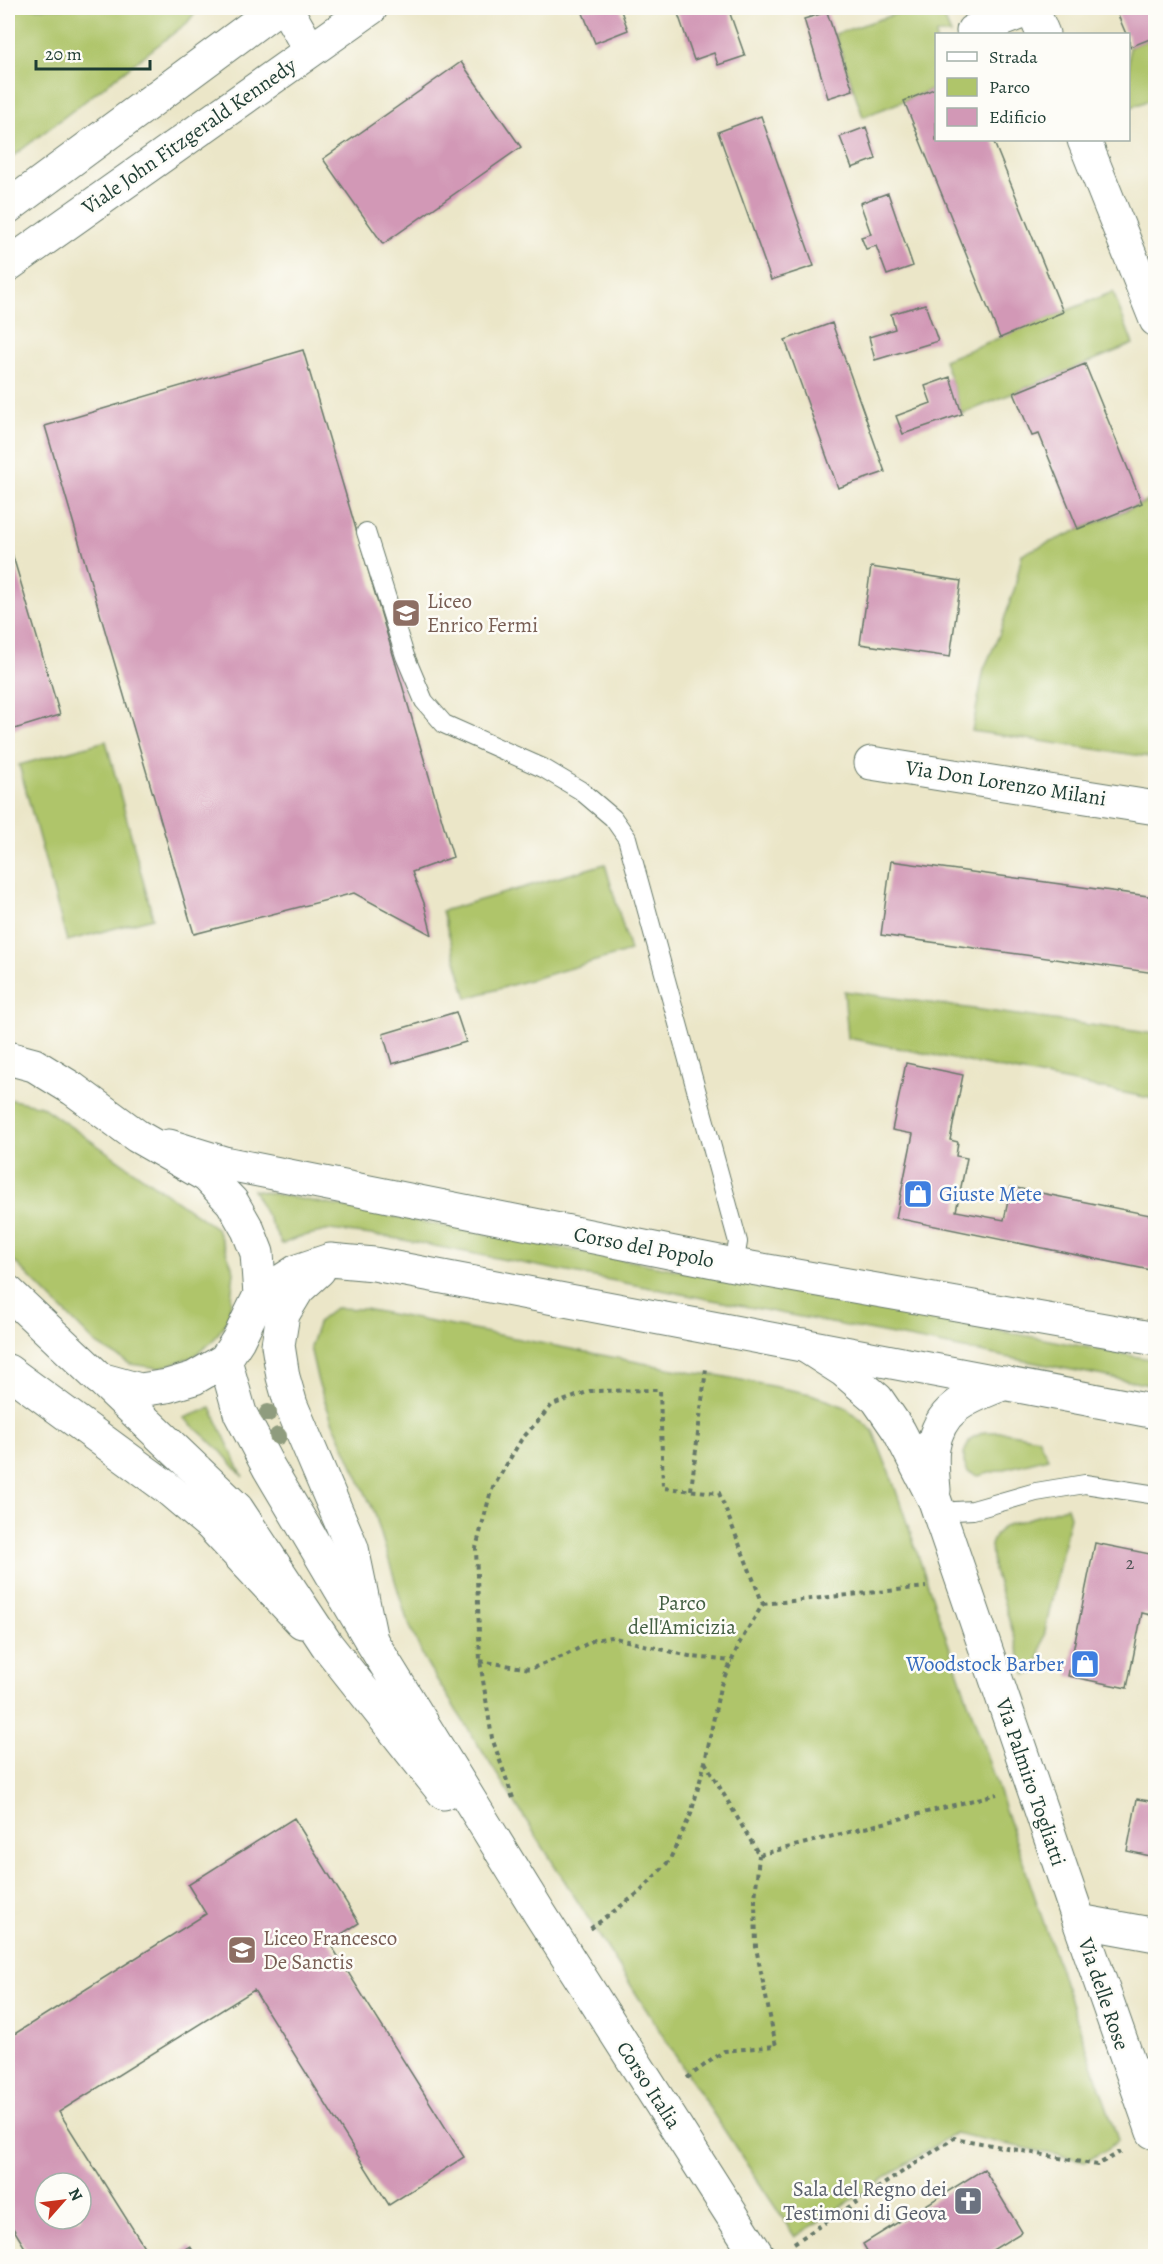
<svg xmlns="http://www.w3.org/2000/svg" width="1163" height="2264" font-family="Alegreya,serif">
<style>
.green{fill:#afc56a;stroke:#67814f;stroke-width:1.5}
.building{fill:#d298b6;fill-rule:evenodd}
.lines{fill:none;stroke-linecap:round;stroke-linejoin:round}
.service-casing{stroke:#667868;stroke-width:20}
.minor-casing{stroke:#667868;stroke-width:35}
.tertiary-casing{stroke:#667868;stroke-width:35}
.secondary-casing{stroke:#667868;stroke-width:35}
.path{stroke:#667868;stroke-width:4;stroke-dasharray:4.5 4.5;stroke-linecap:butt}
.service{stroke:#fff;stroke-width:18}
.minor{stroke:#fff;stroke-width:33}
.tertiary{stroke:#fff;stroke-width:33}
.secondary{stroke:#fff;stroke-width:33}
.tree{fill:#8f9c7e}
.labels{text-anchor:middle;stroke-width:5;stroke-linejoin:round;paint-order:stroke}
.number-label{font-size:18px;fill:#4c5454}
.street-label{font-size:21px;fill:#1f3d34;stroke:#fdfcf7}
.education-label{font-size:21px;fill:#785e54;stroke:#fdfcf7;text-anchor:start}
.shop-label{font-size:21px;fill:#366cbe;stroke:#fdfcf7;text-anchor:start}
.park-label{font-size:21px;fill:#435f42;stroke:#fdfcf7}
.worship-label{font-size:21px;fill:#5b616d;stroke:#fdfcf7;text-anchor:end}
</style>
<rect width="100%" height="100%" fill="#fdfcf7"/>
<filter id="ink" filterUnits="userSpaceOnUse"><feTurbulence type="fractalNoise" baseFrequency=".0167" numOctaves="2"/><feDisplacementMap in="SourceGraphic" scale="12" xChannelSelector="R" yChannelSelector="G"/><feConvolveMatrix kernelMatrix="1 2 1 2 8 2 1 2 1" color-interpolation-filters="sRGB"/></filter>
<filter id="wash" filterUnits="userSpaceOnUse"><feTurbulence type="fractalNoise" baseFrequency=".008" numOctaves="4" result="noise"/><feDisplacementMap in="SourceGraphic" scale="24" xChannelSelector="R" yChannelSelector="G"/><feGaussianBlur stdDeviation="1.35" result="paint"/><feColorMatrix in="noise" values="0 0 0 0 0 0 0 0 0 0 0 0 0 0 0 0 0 1.4 0 .05"/><feComposite in="paint" operator="in"/></filter>
<g filter="url(#wash)">
<rect width="100%" height="100%" fill="#ebe6c8"/>
<path class="green" d="M8,8h191l-12,15 -179,137z
M914,8h26l11,26h-15v54l-73,29 -28,-83z
M1155,37v61l-26,10v-61z
M1113,292l20,52 -171,70 -18,-54z
M1155,498v260l-183,-27 12,-62 15,-34 16,-48 7,-33z
M106,741l47,177 -86,23 -48,-176z
M605,864l25,87 -163,47 -25,-87z
M844,991l311,43v65l-307,-61z
M8,1099l33,7 176,123 17,42 -5,47 -16,23 -20,16 -34,11 -29,-4 -34,-20 -88,-89z
M253,1190l902,170v26l-767,-149 -58,-7 -31,7 -17,7z
M335,1308l30,1 329,64 22,2 95,19 34,13 28,24 20,51 225,658 -12,10 -21,11 -131,-28 -159,104 -106,-160 -264,-416 -19,-44 -31,-103 -44,-96 -13,-36 -8,-35 9,-26z
M211,1408l32,69 -23,-27 -36,-32z
M984,1432h21l33,6 10,20 -70,18 -10,-4 -4,-9v-10l6,-14z
M1067,1507l3,9 -34,157 -10,2 -33,-108 -2,-22 4,-10 9,-9z"/>
<g id="blocks">
<path class="building" d="M581,8h39l8,22 -33,13z
M676,8h52l17,48 -27,9 -4,-12 -20,7z
M1115,8h40v29l-25,10 -2,-13h-2z
M827,12l26,78 -25,8 -24,-79z
M461,62l60,85 -138,97 -60,-85z
M936,88v52h57l70,172 -63,26 -96,-237z
M761,116l53,150 -43,14 -53,-148z
M866,127l10,32 -24,9 -12,-31z
M888,193l25,73 -26,9 -11,-29 -10,3 -5,-12 10,-3 -11,-31z
M925,304l13,37 -63,19 -6,-23 26,-8 -4,-15z
M832,323l53,149 -47,16 -53,-148z
M303,350l150,507 -41,15 12,31 8,32 -78,-42 -160,41 -149,-508z
M1085,364l57,139 -64,26 -39,-95 -7,2 -18,-43z
M950,377l12,37 -59,20 -7,-18 35,-13 -6,-17z
M12,553l48,162 -52,16v-177z
M871,567l90,14 -11,76 -90,-13z
M891,861l264,36v76l-274,-38z
M456,1012l10,30 -74,22 -9,-30z
M906,1063l57,12 -13,65 8,2 -2,14 11,2 -11,53 48,9 7,-33 144,29v55l-259,-53 17,-84 -21,-4z
M1095,1543l60,12v61l-13,-3 -15,75 -59,-12z
M1137,1799l18,3v55l-28,-6z
M294,1818l65,105 -30,19 135,215 -75,48 -135,-215 -195,122 91,144h-120l-22,-36v-182l198,-124 -18,-29zM45,2183h36v36h-36z
M984,2169l38,63 -39,24h-113l-7,-12z
M190,2246l6,10h-23z"/>
</g>
</g>
<g filter="url(#ink)">
<use href="#blocks" fill-opacity="0" stroke="#667868" stroke-width="1.5"/>
<g class="lines">
<g class="service-casing">
<path id="service" d="M366,532l39,124 19,45 20,23 99,44 37,22 33,28 14,20 111,404 -4,23
M938,1512l35,-2 63,-18 49,-8 71,11"/>
</g>
<g class="minor-casing">
<path id="minor" d="M286,8l24,42
M973,31l59,-23 11,26
M1084,140l72,180
M8,207l269,-199
M8,265l363,-257
M871,763l285,45
M804,1345l39,25 34,29 22,32 36,70 144,420 77,14
M8,1371l158,116 45,38 91,97
M934,1490c-1,-14 -3,-29 -1,-42 6,-42 37,-51 72,-65
M1079,1921l74,211 3,1"/>
</g>
<g class="tertiary-casing">
<path id="tertiary" d="M169,1146l55,17 510,102 422,74
M319,1270l-21,19 -15,25 -5,31 5,32 8,28 61,143 18,87
M260,1295l37,-24 33,-11 44,4 782,148"/>
</g>
<g class="secondary-casing">
<path id="secondary" d="M8,1058l26,7 39,24 64,47 70,40 25,26 16,28 9,23 3,42 -22,45 -13,20 -31,18 -27,8 -27,4 -40,-11 -92,-87
M225,1360l15,53 29,55 103,174 168,272 218,342
M103,1381l134,128 90,136 117,148"/>
</g>
<path class="path" d="M691,1490l15,-121
M763,1604l163,-17
M480,1661l50,8 36,-14 28,-15 17,-3 82,20 39,4
M705,1762l54,93 238,-61
M513,1798l-21,-60 -12,-77 -4,-113 15,-57 30,-51 31,-35 38,-14 70,-1 3,98 56,5 44,111 -23,38 -20,45 -15,75 -14,52 -22,47 -28,30 -51,38
M687,2078l37,-27 52,-5 -20,-98 -1,-48 4,-45
M794,2243l160,-105 143,27 27,-15"/>
<use href="#service" class="service"/>
<use href="#minor" class="minor"/>
<use href="#tertiary" class="tertiary"/>
<use href="#secondary" class="secondary"/>
</g>
<g class="tree">
<circle cx="268" cy="1413" r="9"/>
<circle cx="278" cy="1436" r="9"/>
</g>
</g>
<defs>
<g id="school-square" transform="scale(1.5)"><rect x="-9" y="-9" width="18" height="18" rx="4" fill="#8d6e63" stroke="#fdfcf7"/><path d="M0-5L7-2L0 1L-7-2ZM-4 1L0 2.5L4 1V4Q0 6-4 4Z" fill="#fff"/></g>
<g id="shop-square" transform="scale(1.5)"><rect x="-9" y="-9" width="18" height="18" rx="4" fill="#3f7fe0" stroke="#fdfcf7"/><path d="M-5-2.5h2.3a2.7 3.5 0 0 1 5.4 0H5L5.5 6h-11ZM-1.5-2.5h3a1.5 2.3 0 0 0-3 0Z" fill="#fff"/></g>
<g id="church-square" transform="scale(1.5)"><rect x="-9" y="-9" width="18" height="18" rx="4" fill="#6b7280" stroke="#fdfcf7"/><path d="M-1.2-6h2.4v3.5h3.3v2.4h-3.3V6h-2.4V-.1h-3.3v-2.4h3.3Z" fill="#fff"/></g>
</defs>
<g fill-rule="evenodd">
<use href="#school-square" x="406" y="613"/>
<use href="#shop-square" x="918" y="1194"/>
<use href="#shop-square" x="1085" y="1664"/>
<use href="#school-square" x="242" y="1950"/>
<use href="#church-square" x="968" y="2201"/>
</g>
<g class="labels">
<g class="number-label">
<text x="1130" y="1569">2</text>
</g>
<g class="street-label">
<text transform="translate(189 136) rotate(-35)" y="7">Viale John Fitzgerald Kennedy</text>
<text transform="translate(1006 783) rotate(9)" y="7">Via Don Lorenzo Milani</text>
<text transform="translate(644 1247) rotate(11)" y="7">Corso del Popolo</text>
<text transform="translate(1031 1782) rotate(71)" y="7">Via Palmiro Togliatti</text>
<text transform="translate(1104 1994) rotate(71)" y="7">Via delle Rose</text>
<text transform="translate(649 2085) rotate(57)" y="7">Corso Italia</text>
</g>
<g class="education-label">
<text x="427" y="608">Liceo<tspan x="427" dy="24">Enrico Fermi</tspan></text>
<text x="263" y="1945">Liceo Francesco<tspan x="263" dy="24">De Sanctis</tspan></text>
</g>
<g class="shop-label">
<text x="939" y="1201">Giuste Mete</text>
<text x="1064" y="1671" text-anchor="end">Woodstock Barber</text>
</g>
<g class="park-label">
<text x="682" y="1610">Parco<tspan x="682" dy="24">dell'Amicizia</tspan></text>
</g>
<g class="worship-label">
<text x="947" y="2196">Sala del Regno dei<tspan x="947" dy="24">Testimoni di Geova</tspan></text>
</g>
</g>
<rect width="1163" height="2264" fill="none" stroke="#fdfcf7" stroke-width="30"/>
<rect x="935" y="33" width="195" height="108" fill="#fdfcf7" stroke="#a4b0a9" stroke-width="1.5"/>
<rect x="947" y="52" width="30" height="9" fill="#ffffff" stroke="#a4b0a9" stroke-width="1.5"/>
<text x="989" y="63" font-size="18" fill="#1f3d34">Strada</text>
<rect x="947" y="78" width="30" height="18" fill="#afc56a" stroke="#a4b0a9" stroke-width="1.5"/>
<text x="989" y="93" font-size="18" fill="#1f3d34">Parco</text>
<rect x="947" y="108" width="30" height="18" fill="#d298b6" stroke="#a4b0a9" stroke-width="1.5"/>
<text x="989" y="123" font-size="18" fill="#1f3d34">Edificio</text>
<g transform="translate(63 2201) rotate(62)"><circle r="28" fill="#fdfcf7" stroke="#a4b0a9" stroke-width="1.5"/>
<path d="M0-4.5L10 22L0 15L-10 22Z" fill="#c8321e"/>
<text y="-9" font-size="16" font-weight="bold" text-anchor="middle" fill="#1f3d34">N</text>
</g>
<path d="M36 60v9h114v-9" fill="none" stroke="#1f3d34" stroke-width="3"/>
<text x="45" y="60" font-size="18" fill="#1f3d34" stroke="#fdfcf7" stroke-width="4.5" paint-order="stroke">20 m</text>
</svg>
